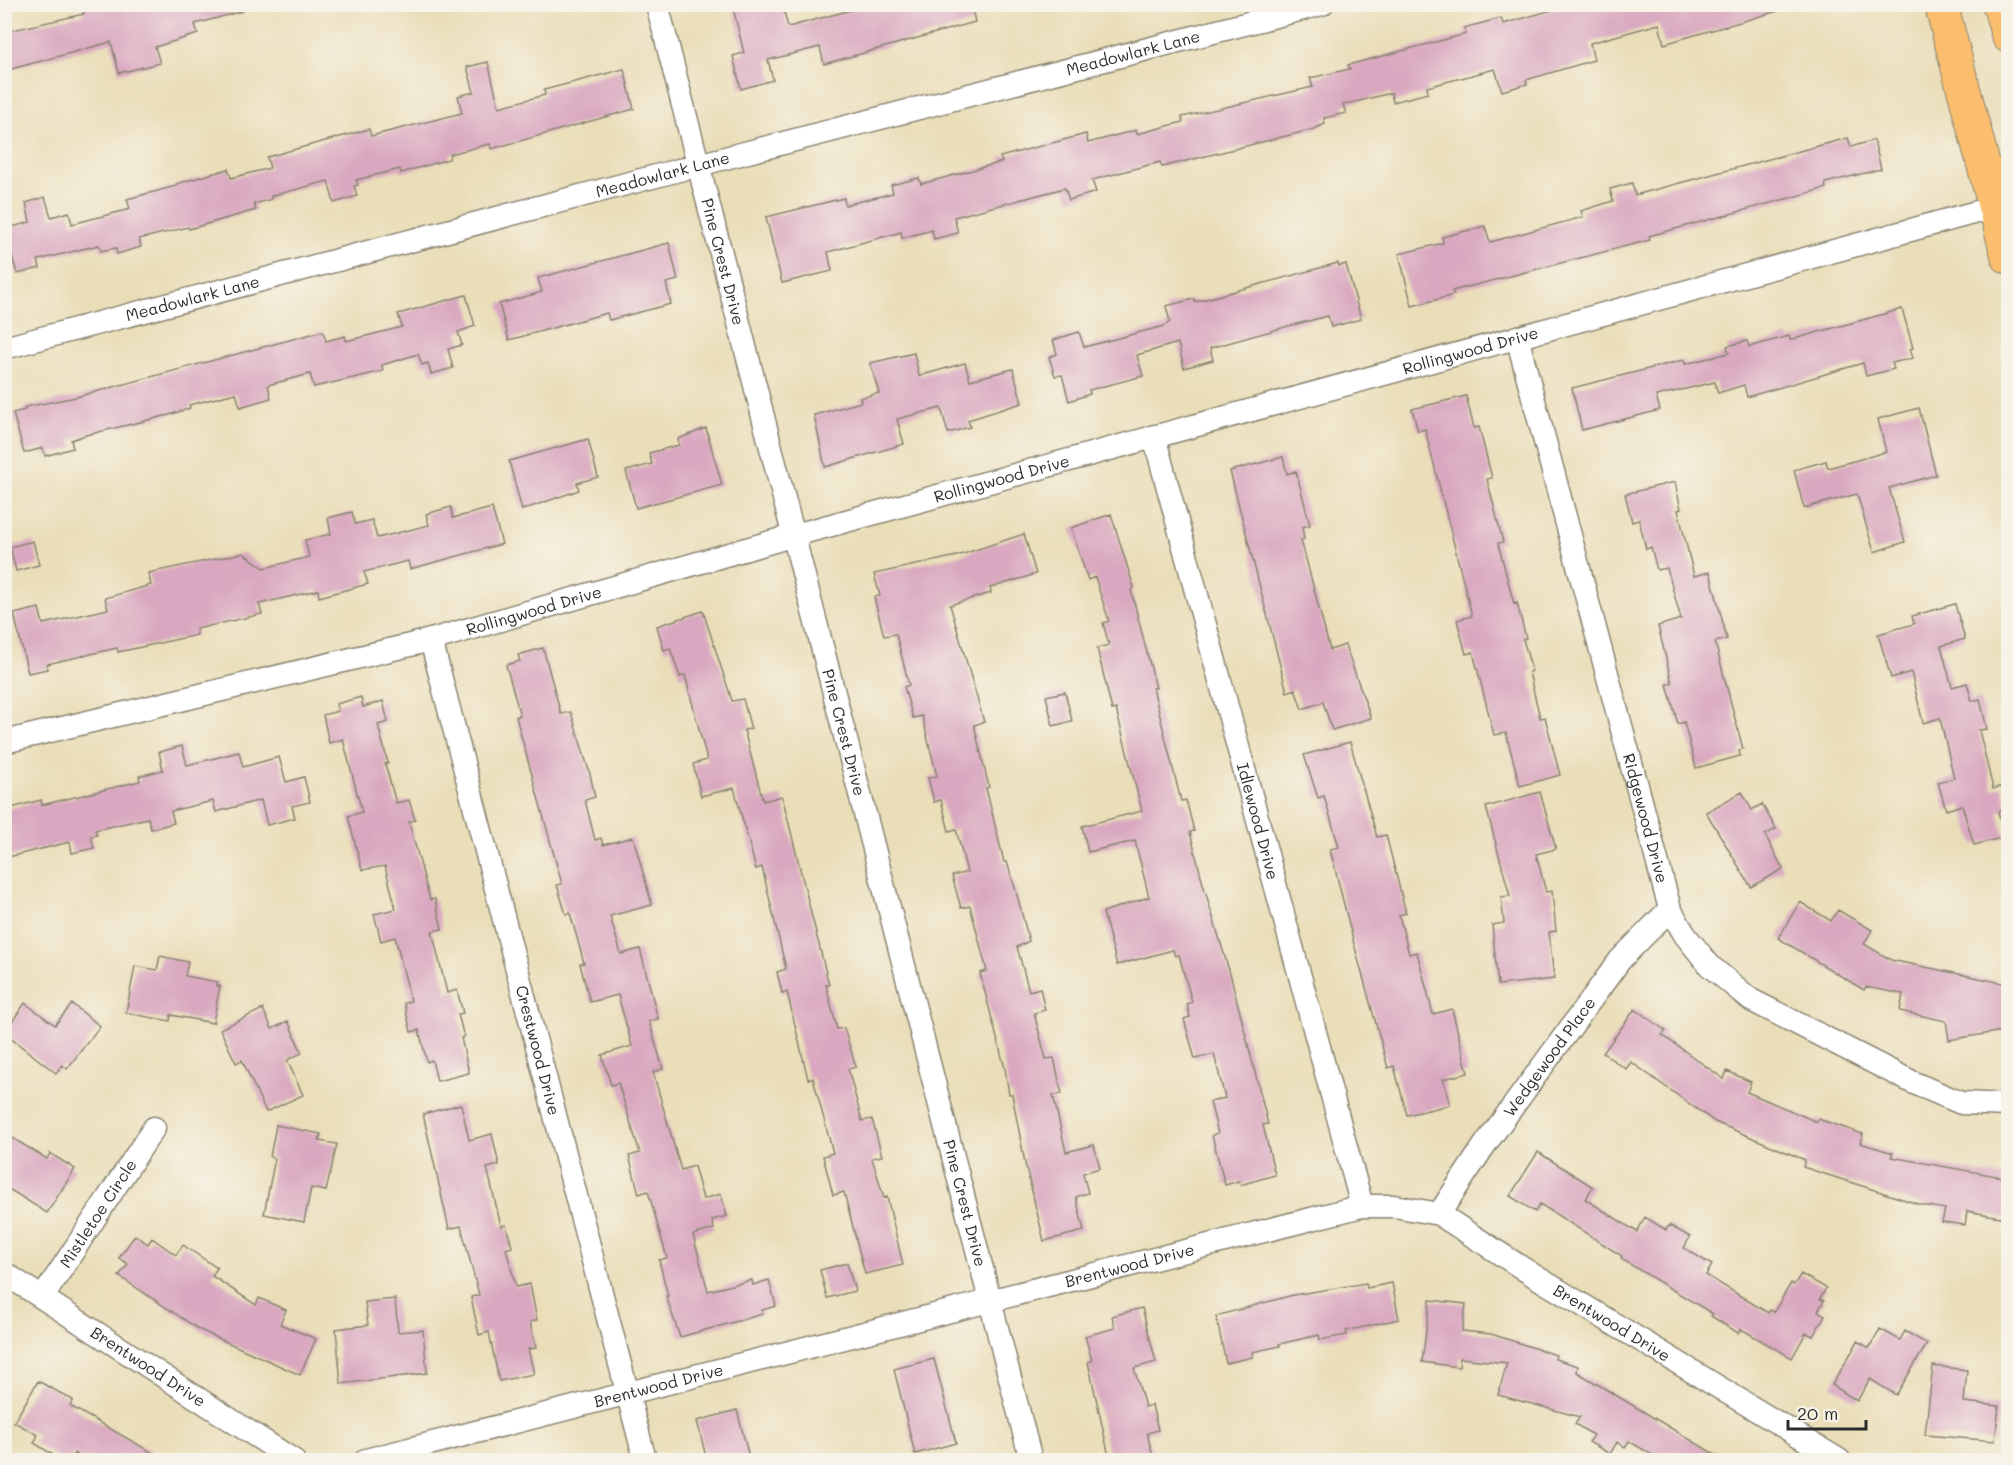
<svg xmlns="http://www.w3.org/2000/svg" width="2013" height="1465" font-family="Mali,sans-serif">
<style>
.building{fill:#d9a8c0}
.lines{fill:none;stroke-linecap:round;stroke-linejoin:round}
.minor-casing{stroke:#8a8472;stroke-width:25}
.trunk-casing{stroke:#8a8472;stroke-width:35}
.minor{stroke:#fff;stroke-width:22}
.trunk{stroke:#fabe6e;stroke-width:33}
.labels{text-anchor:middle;stroke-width:4.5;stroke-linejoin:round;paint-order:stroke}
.street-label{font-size:16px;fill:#2b2b2b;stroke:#f7f3e8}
</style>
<rect width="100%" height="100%" fill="#f7f3e8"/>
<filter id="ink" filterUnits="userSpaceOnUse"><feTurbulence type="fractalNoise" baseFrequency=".0167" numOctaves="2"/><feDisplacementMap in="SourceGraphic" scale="12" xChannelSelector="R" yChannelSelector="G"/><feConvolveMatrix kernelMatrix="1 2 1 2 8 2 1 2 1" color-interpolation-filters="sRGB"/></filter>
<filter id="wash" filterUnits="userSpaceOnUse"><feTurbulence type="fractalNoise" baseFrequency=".008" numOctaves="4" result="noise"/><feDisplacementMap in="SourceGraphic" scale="24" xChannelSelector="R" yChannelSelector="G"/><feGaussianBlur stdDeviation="1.35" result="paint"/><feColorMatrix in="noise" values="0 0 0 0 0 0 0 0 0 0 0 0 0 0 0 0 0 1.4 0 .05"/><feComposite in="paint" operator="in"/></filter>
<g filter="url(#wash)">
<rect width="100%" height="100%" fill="#eadeb9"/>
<g id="blocks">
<path class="building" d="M81,4h162v7l-48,13 3,10 -43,13 5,16 -41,10 -8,-31 -107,29v-39l80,-18z
M732,4h50l6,23 85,-23h98l4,18 -151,42 -4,-17 -52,13 5,20 -32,9 -8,-33 11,-3z
M1573,4h204l1,7 -114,33 -5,-20 -69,19 4,17 -68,20 1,4 -25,7 -7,-22 -68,18 1,6 -35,9 -2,-9 -48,12 3,8 -22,5 1,6 -11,5 -152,38 -2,-5 -68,18 4,12 -27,8 -4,-12 -111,29 4,16 -24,6 -2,-9 -30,8 -1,-6 -73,20 4,19 -50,12 -16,-66 78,-19 1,7 48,-12 -2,-8 28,-7 2,6 81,-22 -2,-5 86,-23 2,9 48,-13 1,4 46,-12 -1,-5 131,-30 -3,-9 40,-9 -2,-4 118,-31 -2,-6 37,-10 2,6z
M488,62l11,45 46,-12 -1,-5 80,-21 10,40 -143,40 -1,-5 -40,10 -1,5 -48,14 -1,-4 -44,11 2,5 -4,1 3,10 -23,7 -6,-22 -57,15 1,3 -18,5 2,6 -67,19 -1,-2 -49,12 2,8 -24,7 -1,-6 -15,3 -2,-6 -61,15 2,8 -23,6 -12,-45 25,-7 -4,-19 19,-6 6,20 18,-5 3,12 58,-15 -3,-10 49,-13v-2l52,-15 3,9 39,-10 -3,-11 102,-28 2,7 91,-23 -4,-17 16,-4 -7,-25z
M1848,138l3,9 23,-7 7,29 -56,14 1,5 -177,48 1,4 -198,51 2,4 -42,11 -13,-52 44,-11 -1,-6 43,-11 5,16 93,-25 -2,-6 32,-10 -3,-12 22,-6 3,12z
M669,243l9,37 -12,3 5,21 -62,16 -2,-7 -98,27 -10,-36 43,-12 -4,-14z
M1338,263l1,3 7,-2 15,55 -30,8 -3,-11 -43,11 -75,21 3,12 -29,8 -6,-25 -41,12 6,21 -54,14 1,4 -21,7 -7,-26 -7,1 -6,-19 8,-3 -4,-14 26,-8 5,15 80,-21 6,-4 -4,-16 28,-7 1,3z
M466,295l9,31 -17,6 4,13 -14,4 5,19 -22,6 -3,-11 -6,2 -4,-11 -36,11 1,6 -69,16 -4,-13 -42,11 3,13 -31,9 -4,-14 -47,12 1,3 -21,7 -83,20 -15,5 2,8 -28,8 -2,-8 -19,5 -11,-40 12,-3v-3l51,-10 247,-66 3,10 19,-5 1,5 56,-14 -4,-13z
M1902,309l11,39 -3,1 3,9 -21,5 2,6 -28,7 -3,-13 -116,34 -3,-12 -26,8 -3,-11 -59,14 4,14 -78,20 -10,-42 112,-28 1,4 44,-11 -2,-7 20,-5 2,6 40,-11 1,4z
M914,353l5,23 46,-13 5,17 43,-11 9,34 -54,17 2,7 -22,6 -7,-25 -44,11 7,25 -79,23 -11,-52 47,-13 -1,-4 19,-5 -9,-30z
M1466,396l8,32 5,-1 13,51 -5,1 16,63 -5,1 16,61 3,-1 9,35 -3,1 9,32 -3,1 11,46 5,-1 15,58 -40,11 -14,-53 -12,2 -21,-83 -7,2 -9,-34 15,-4 -47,-187 -7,2 -6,-22z
M1919,408l17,67 -47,13 16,54 -31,10 -17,-58 -53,14 -10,-38 32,-9 2,7 58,-16 -8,-33z
M706,428l16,57 -86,23 -10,-37 26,-7 -3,-11 30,-8 -1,-6z
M588,439l10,38 -21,6 2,7 -57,20 -13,-49z
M1283,457l4,17 9,-3 14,54 -8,2 2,12 -3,1 29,110 15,-5 26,73 -39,12 -9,-28 -21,7 -7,-20 -8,3 -57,-221z
M1675,482l6,27 -3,1 16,66 16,-4 17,67 -12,3 28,107 -4,1 1,6 -44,12 -12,-46 -6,2 -11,-40 5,-1 -14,-57 23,-7 -14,-51 -10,2 -6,-23 -5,2 -7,-29 -7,2 -7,-28z
M451,507l2,11 39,-10 10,36 -92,25 -2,-8 -44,11 4,12 -49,13 -1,-7 -59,14 3,10 -66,15 1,6 -79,17 -1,-4 -70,16 1,5 -20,4 -14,-59 25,-6 4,16 65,-15 -3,-11 46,-13 -3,-12 95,-20 21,15 45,-11 -4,-17 26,-6 -3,-16 24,-6 3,12 17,-4 5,18 52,-13 -3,-11z
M1111,514l23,74 -3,2 25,98h-3l28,113 5,-1 8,31 -4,1 13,52 28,93 37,147 -5,1 12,50 -35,10 -1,-4 -14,4 -13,-50 6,-2 -8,-31 15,-4 -11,-44 -19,5 -11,-40 6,-2 -3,-13 5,-2 -13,-47 -4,1 -2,-6 -56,15 -14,-53 46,-15 -14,-56 -47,11 -6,-26 60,-15 -26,-102 -4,1 -15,-62 12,-3 -6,-22 6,-2 -14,-44 -7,3 -17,-52z
M1024,534l12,40 -46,14 1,5 -41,12 34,117 -10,3 15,62 -3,1 18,74h3l9,29 13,50 -12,6 12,44 11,-3 5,22 -11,3 12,46 8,-1 8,36 -9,1 13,57 28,-7 6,23 -17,5 5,20 -12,4 8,34 -40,10 -19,-78 -13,-69h-3l-4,-25 -25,-96 7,-2 -17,-65 -9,2 -9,-32 15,-4 -11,-43 -7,2 -8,-31 -7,2 -6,-24 9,-2 -15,-60 -9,2 -9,-31 5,-2 -13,-51 -12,2 -10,-39 6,-1 -6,-22 83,-18z
M33,541l6,24 -23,6 -6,-24z
M1955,604l10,35 -24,7 11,41 15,-4 5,18 8,-2 7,30 -8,1 14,59 9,-3 6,22 -10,4 7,25 -31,8 -12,-40 -16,5 -8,-28 16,-4 -14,-60 -17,5 -12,-51 -20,6 -13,-44 36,-10 -2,-8z
M703,611l29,90 11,-2 8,30 -7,1 19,71 19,-5 47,189h-3l11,44 7,-1 12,39 -8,2 14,52 10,-2 10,37 -10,2 12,40 3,-1 16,68 -38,9 -21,-82 -11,3 -10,-39 10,-3 -20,-75 -5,1 -21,-87 -5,1 -5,-21 9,-3 -24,-102 -6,2 -22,-81 -33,8 -8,-32 14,-4 -22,-85 -5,2 -10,-29 -6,2 -7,-24z
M543,648l18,66 10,-2 19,62 5,23 -10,3 10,40 6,-2 2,7 30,-8 19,68 -42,11 11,38 19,-5 18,70 -9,2 14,48 -10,3 28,98 13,-4 9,33 18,-5 6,22 -15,4 2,9 -21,6 15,56 44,-11 1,5 16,-5 7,26 -14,4 1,4 -83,23 -14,-41h2l-9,-36 8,-2 -19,-67 -9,3 -10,-38 11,-3 -22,-70 -7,2 -9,-30 30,-9 -14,-51 -28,7 -10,-38 4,-1 -14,-50 -4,1 -9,-29 5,-1 -46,-167 4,-2 -14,-50 14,-4 -2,-6z
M1065,692l7,29 -19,5 -7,-30z
M361,697l2,10 20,-6 5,21 -10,3 10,38 -3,1 11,39 13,-3 6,20 -6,2 21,78 5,-1 7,30 -10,2 15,62 10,-3 6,23 -5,1 6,23 -3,1 8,35 -32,8 -5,-21 -5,2 -8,-32 -8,2 -7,-29 7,-2 -16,-64 -14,4 -7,-27 22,-5 -11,-43 -23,4 -14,-54 14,-4 -19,-73 -14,4 -6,-28 15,-4 -2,-7z
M1350,742l27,95 9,-2 20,78 -7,2 10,39 8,-2 16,62 19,-5 16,64 -25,6 7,26 -43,10 -13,-49 -6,2 -34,-124 -24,-95 9,-2 -15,-51 -6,2 -14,-43z
M182,746l5,19 52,-13 4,15 36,-10 7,25 18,-5 6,25 -18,4 3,12 -28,7 -6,-25 -45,12 -3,-11 -42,10 3,12 -23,6 -3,-11 -53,12 2,5 -6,1 3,12 -22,5 -2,-11 -66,16v-48l37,-10 1,5 98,-24 -1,-5 24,-6 -4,-18z
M1540,792l16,57 -20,5 10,38 6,-1 4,40 -7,1 5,47 -56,6 -6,-60 12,-2 -3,-26 9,-1 -24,-89z
M1742,792l10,18 10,-6 14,25 -11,6 18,34 -32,18 -45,-75z
M1800,902l31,19 7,-11 34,20 -8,14 27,16 117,24v46l-59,10 -3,-19 -46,-10 3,-17 -37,-7 -2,3 -86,-52z
M160,956l28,6 -3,14 33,6 -1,4h3l-7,37 -42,-8 -1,6 -44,-8 9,-47 22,4z
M25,1003l30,22 17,-21 28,22 -33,43 -5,-4 -6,8 -52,-40z
M263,1009l9,20 16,-8 14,32 -15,7 16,35 -37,17 -24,-52 -6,3 -16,-34z
M1635,1009l31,22 -4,4 62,44 3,-8 24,11 -4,10 70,30 1,-3 45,15 -3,9 33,10 -2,4 117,21 -2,40 -39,-7 -2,14 -23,-3 3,-13 -27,-5 -115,-37 2,-7 -90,-38 -84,-60 -5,7 -23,-16z
M461,1104l8,36 23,-6 7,31 -12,3 14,58 5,-1 6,22 -6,2 10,38 14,-3 7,36 -7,2 6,26 -8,1 6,25 -35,7 -10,-49 -10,3 -8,-38 8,-2 -18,-69 -12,3 -26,-115z
M276,1125l45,9 -2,7 18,3 -11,47 -15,-3 -7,34 -40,-8 11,-56 -5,-1z
M4,1133l43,26 3,-6 25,16 -28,44 -43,-27z
M1538,1152l55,35 -8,12 52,33 8,-15 21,13 3,-5 21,12 -6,11 28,17 -6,10 62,38 2,-3 4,2 17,-29 3,2 7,-11 25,14 -6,11 4,2 -6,10 7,4 -12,21 -7,-3 -14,25 -51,-29 -3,4 -27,-17 2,-2 -92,-55 1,-3 -82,-52 -5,8 -25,-16z
M135,1235l13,9 4,-6 24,17 7,-10 34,23 -5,8 44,29 3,-7 27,12 -6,14 36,15 -16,36 -100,-45 -81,-54 9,-12 -9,-6z
M847,1263l8,28 -28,7 -7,-28z
M1366,1283l1,5 25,-5 7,36 -53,12 1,4 -27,5 -1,-5 -40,9 1,2 -28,6 1,5 -27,6 -10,-47 77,-21z
M395,1299l3,33 25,-2 4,43 -86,11 -5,-55 32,-4 -3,-23z
M1430,1300l36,4 -4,27 29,3 65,21 -1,4 23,7 -1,6 149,89h-64l-33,-20 -4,6 -8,-5 -7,12 -21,-12 4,-7 -18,-11 5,-7 -82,-22 9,-32 -47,-5 -1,9 -37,-5z
M1142,1308l14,54 -22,6 11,39 7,-2 6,25 -11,3 7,28h-44l-22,-99 4,-1 -7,-25 30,-8 -3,-12z
M1880,1329l20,11 5,-9 22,13 -31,51 -26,-16 -13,22 -25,-16 26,-44 11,7z
M934,1359l22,84 -41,11 -21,-85z
M1933,1366l34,4 -3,32 35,4 -4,35 -70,-6z
M38,1381l35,19 -3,6 97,55h-80l-13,-8 -4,8h-7l-29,-18 4,-8 -24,-13z
M737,1410l13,51h-43l-10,-40z"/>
</g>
</g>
<g filter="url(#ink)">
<use href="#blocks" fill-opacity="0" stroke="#8a8472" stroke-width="1.5"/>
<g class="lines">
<g class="minor-casing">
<g id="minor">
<path id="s1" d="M657,4l374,1456"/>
<path id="s2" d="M1517,337l153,572 15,26 25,31 41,34 163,83 47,20 47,2"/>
<path id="s3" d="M4,348l694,-183 624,-161"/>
<path id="s4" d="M1154,436l208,770"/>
<path id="s5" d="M431,640l214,820"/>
<path id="s6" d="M4,742l427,-102 364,-105 1200,-328"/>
<path id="s7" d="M1439,1214l45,-68 136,-186 50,-51"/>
<path id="s8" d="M4,1273l289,187"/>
<path id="s9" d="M43,1297l111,-169"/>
<path id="s10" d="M366,1460l996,-254h32l45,8 94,61 306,185"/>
</g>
</g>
<g class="trunk-casing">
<path id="trunk" d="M1941,4l67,253
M1999,4l9,32"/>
</g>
<use href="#minor" class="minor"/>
<use href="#trunk" class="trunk"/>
</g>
</g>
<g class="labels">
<g class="street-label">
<text dy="6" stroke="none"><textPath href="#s3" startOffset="1167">Meadowlark Lane</textPath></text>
<text dy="6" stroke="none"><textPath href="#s3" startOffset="681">Meadowlark Lane</textPath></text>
<text dy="6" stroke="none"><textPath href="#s1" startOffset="266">Pine Crest Drive</textPath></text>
<text dy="6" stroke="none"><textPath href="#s3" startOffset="195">Meadowlark Lane</textPath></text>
<text dy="6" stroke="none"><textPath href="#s6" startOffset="1518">Rollingwood Drive</textPath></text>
<text dy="6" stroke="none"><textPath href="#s6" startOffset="1032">Rollingwood Drive</textPath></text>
<text dy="6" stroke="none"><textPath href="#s6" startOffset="546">Rollingwood Drive</textPath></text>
<text dy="6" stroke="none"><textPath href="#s1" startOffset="752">Pine Crest Drive</textPath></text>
<text dy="6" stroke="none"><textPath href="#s2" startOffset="498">Ridgewood Drive</textPath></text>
<text dy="6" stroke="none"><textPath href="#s4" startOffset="399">Idlewood Drive</textPath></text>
<text dy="6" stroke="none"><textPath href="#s5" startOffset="424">Crestwood Drive</textPath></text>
<text dy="6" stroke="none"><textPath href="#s7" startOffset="192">Wedgewood Place</textPath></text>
<text dy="6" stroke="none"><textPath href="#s1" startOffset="1238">Pine Crest Drive</textPath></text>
<text dy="6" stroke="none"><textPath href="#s9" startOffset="100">Mistletoe Circle</textPath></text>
<text dy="6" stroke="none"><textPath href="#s10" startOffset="788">Brentwood Drive</textPath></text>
<text dy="6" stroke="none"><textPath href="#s10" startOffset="1310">Brentwood Drive</textPath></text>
<text dy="6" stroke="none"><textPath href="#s8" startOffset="172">Brentwood Drive</textPath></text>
<text dy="6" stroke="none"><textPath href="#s10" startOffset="302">Brentwood Drive</textPath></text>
</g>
</g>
<rect width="2013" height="1465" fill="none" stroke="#f7f3e8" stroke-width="24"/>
<path d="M1788 1420v9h78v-9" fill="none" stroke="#2b2b2b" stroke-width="3"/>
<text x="1797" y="1420" font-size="18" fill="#2b2b2b" stroke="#f7f3e8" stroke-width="4.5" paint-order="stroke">20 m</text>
</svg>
